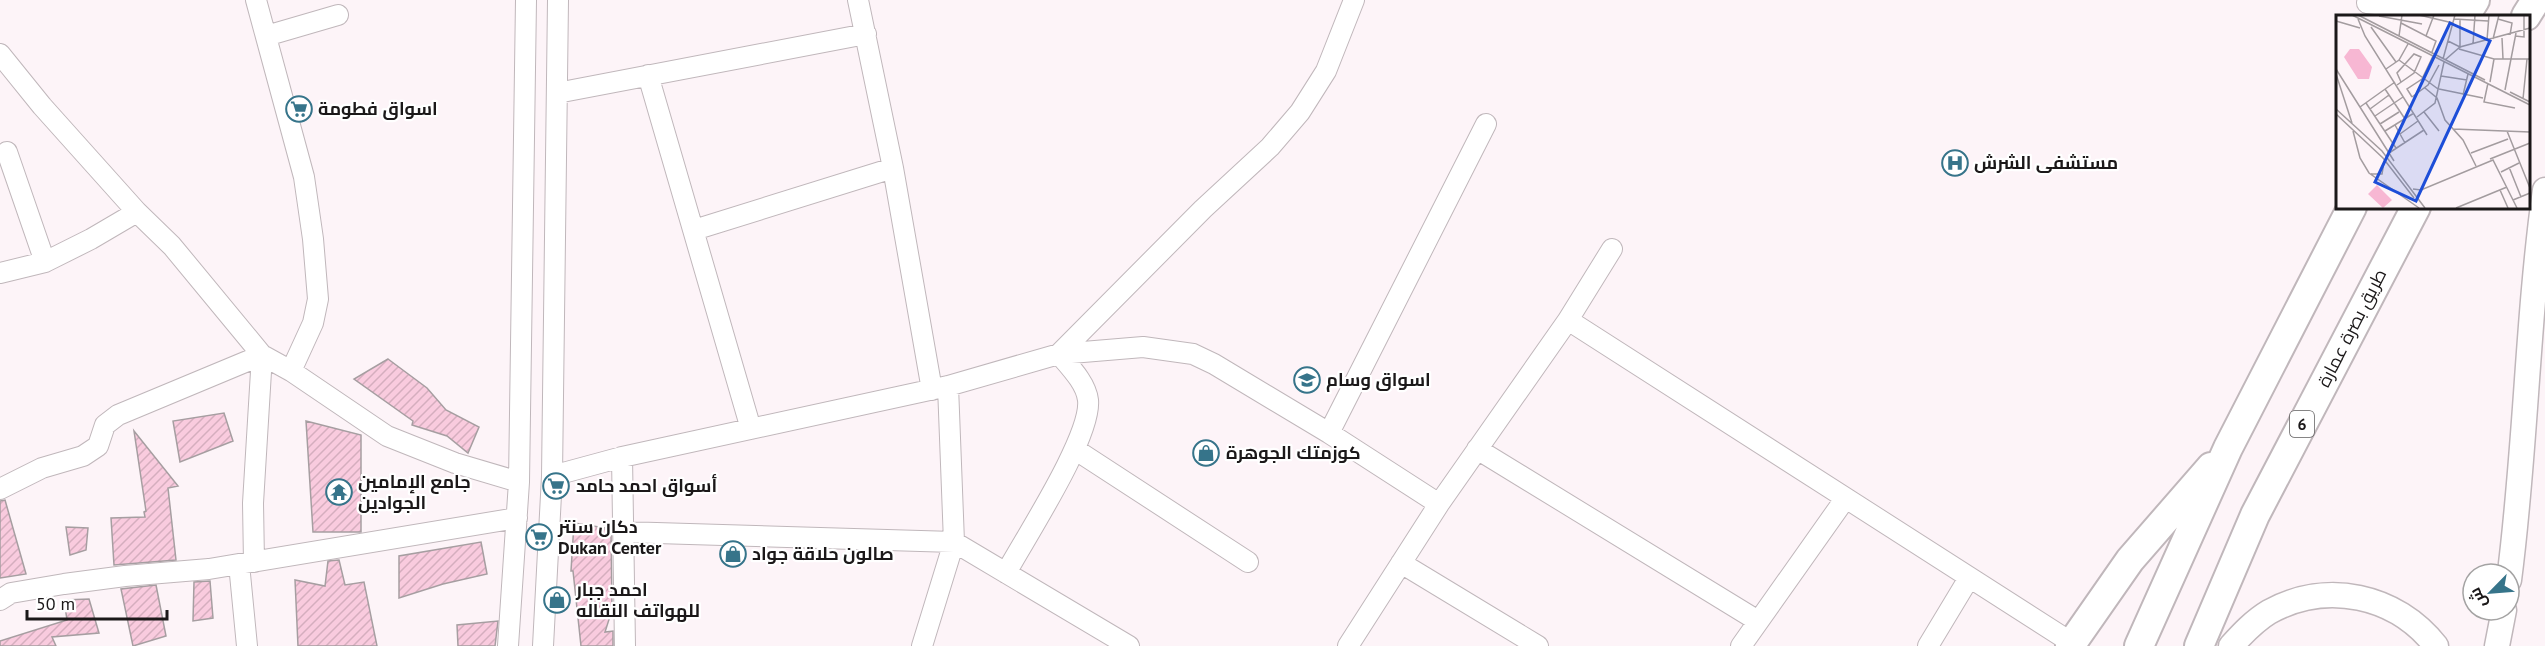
<svg xmlns="http://www.w3.org/2000/svg" width="2545" height="646" font-family="'PT Sans',Cairo,sans-serif">
<style>
.building{fill:url(#building-hatch);stroke:#a69ea1;stroke-width:1.5}
.lines{fill:none;stroke-linecap:round;stroke-linejoin:round}
.minor-casing{stroke:#c0b7bb;stroke-width:22}
.major-casing{stroke:#c0b7bb;stroke-width:27}
.highway-casing{stroke:#c0b7bb;stroke-width:32}
.minor{stroke:#fff;stroke-width:20}
.major{stroke:#fff;stroke-width:24}
.highway{stroke:#fff;stroke-width:28}
.labels{text-anchor:middle;stroke-width:4.5;stroke-linejoin:round;paint-order:stroke}
.shield{fill:#fff;stroke:#5f5d5e;stroke-width:1.5}
.shield-label{font-size:16px;font-weight:bold;fill:#1b1819}
.poi-label{font-size:18px;font-weight:bold;fill:#1b1819;stroke:#fff;text-anchor:start}
.street-label{font-size:18px;fill:#1b1819;stroke:#fff}
.inset-road{fill:none;stroke:#a39c9f;stroke-width:1.5}
.view{fill:#1d4ed8;fill-opacity:0.15;stroke:#1d4ed8;stroke-width:3}
.inset-edge{fill:none;stroke:#1b1819;stroke-width:3}
</style>
<defs>
<pattern id="building-hatch" width="6" height="6" patternUnits="userSpaceOnUse" patternTransform="scale(1.5)"><rect width="6" height="6" fill="#f9cbde"/><path d="M-1 1l2-2M0 6l6-6M5 7l2-2" fill="none" stroke="#d5aebe"/></pattern>
</defs>
<rect width="100%" height="100%" fill="#fdf4f8"/>
<path class="building" d="M388,359l39,29 19,22 33,17 -11,26 -21,-17 -35,-11 1,-4 -59,-42z
M224,413l9,28 -53,21 -7,-41z
M306,421l55,14v97h-48z
M134,431l44,55 -10,2 8,72 -62,5 -3,-47 34,-1 -1,-5 2,-1z
M5,500l21,74 -26,4v-77z
M574,523l37,6 1,81 -7,22 8,-1v15h-32l-8,-75h-2z
M66,527l22,1 -2,22 -16,5z
M481,542l6,32 -44,10 -44,14v-42z
M339,560l6,25 19,-3 13,64h-79l-3,-66 30,6 3,-25z
M210,581l3,37 -20,3 1,-39z
M156,585l10,51 -33,10 -12,-57z
M89,599l10,34 -47,4 4,9h-56v-5l67,-21 -3,-20z
M498,621l-3,25h-37l-1,-21z"/>
<g class="lines">
<g class="minor-casing">
<path id="minor" d="M256,0l48,177 9,62 5,60 -5,24 -22,48
M858,0l35,168 39,222
M2367,3l53,6 54,-6
M266,36l72,-21
M0,54l42,52 95,106 35,34 90,109 29,16 96,65 68,27 64,19
M648,75l103,354
M557,93l309,-59
M7,152l38,110
M694,230l199,-62
M0,273l45,-11 46,-23 46,-27
M1568,320l504,323
M1329,433l157,-309
M1477,449l281,172
M1076,450l172,112
M622,457l3,189
M552,476l70,-19 326,-71 111,-32 84,-7 50,7 21,10 115,69 110,71
M0,489l42,-21 41,-12 15,-10 7,-21 13,-10 144,-60 -9,148 1,59
M623,532l331,10 175,104
M1401,563l137,83
M239,564l8,82
M1006,573c19,-35 86,-137 82,-173 -2,-17 -18,-33 -29,-46l144,-145 67,-62 30,-35 26,-41 28,-71
M0,600l11,-7 53,-9 61,-8 84,-7 308,-51
M508,646l11,-164 7,-482
M543,646l9,-170 6,-476
M922,646l32,-104 -6,-156
M1348,646l91,-142 129,-184 44,-71
M1741,646l104,-147
M1928,646l41,-68"/>
</g>
<g class="major-casing">
<path id="major" d="M2509,580c17,-129 18,-261 36,-390
M2231,646c11,-12 23,-25 38,-34 58,-32 127,-17 167,34
M2497,646l7,-36"/>
</g>
<g class="highway-casing">
<path id="highway" d="M2465,16l10,-16
M2526,16l10,-16
M2070,646l60,-86 81,-93
M2139,646l89,-198 124,-241
M2199,646l56,-131 161,-308"/>
</g>
<use href="#minor" class="minor"/>
<use href="#major" class="major"/>
<use href="#highway" class="highway"/>
</g>
<defs>
<g id="supermarket-ring" transform="scale(1.35)"><circle r="9.5" fill="#fff" stroke="#36748a" stroke-width="1.5"/><path d="M-6-5.5h2.5l.6 2H6L4.5 2H-2.5L-4.4-4H-6ZM-1.5 3.2a1.3 1.3 0 1 0 .1 0ZM3 3.2a1.3 1.3 0 1 0 .1 0Z" fill="#36748a"/></g>
<g id="hospital-ring" transform="scale(1.35)"><circle r="9.5" fill="#fff" stroke="#36748a" stroke-width="1.5"/><path d="M-5-5h3v3.5h4V-5h3V5h-3V1.5h-4V5h-3Z" fill="#36748a"/></g>
<g id="school-ring" transform="scale(1.35)"><circle r="9.5" fill="#fff" stroke="#36748a" stroke-width="1.5"/><path d="M0-5L7-2L0 1L-7-2ZM-4 1L0 2.5L4 1V4Q0 6-4 4Z" fill="#36748a"/></g>
<g id="shop-ring" transform="scale(1.35)"><circle r="9.5" fill="#fff" stroke="#36748a" stroke-width="1.5"/><path d="M-5-2.5h2.3a2.7 3.5 0 0 1 5.4 0H5L5.5 6h-11ZM-1.5-2.5h3a1.5 2.3 0 0 0-3 0Z" fill="#36748a"/></g>
<g id="temple-ring" transform="scale(1.35)"><circle r="9.5" fill="#fff" stroke="#36748a" stroke-width="1.5"/><path d="M0-6L5-2H3V0L6.5 2.5H4V6H1.5V3h-3V6H-4V2.5H-6.5L-3 0V-2H-5Z" fill="#36748a"/></g>
</defs>
<g fill-rule="evenodd">
<use href="#supermarket-ring" x="299" y="109"/>
<use href="#hospital-ring" x="1955" y="163"/>
<use href="#school-ring" x="1307" y="380"/>
<use href="#shop-ring" x="1206" y="453"/>
<use href="#supermarket-ring" x="556" y="486"/>
<use href="#temple-ring" x="339" y="492"/>
<use href="#supermarket-ring" x="539" y="537"/>
<use href="#shop-ring" x="733" y="554"/>
<use href="#shop-ring" x="557" y="600"/>
</g>
<g class="labels">
<rect class="shield" x="2290" y="411" width="24" height="26" rx="4.5"/>
<g class="shield-label">
<text x="2302" y="430">6</text>
</g>
<g class="poi-label">
<text x="318" y="115">اسواق فطومة</text>
<text x="1974" y="169">مستشفى الشرش</text>
<text x="1326" y="386">اسواق وسام</text>
<text x="1226" y="459">كوزمتك الجوهرة</text>
<text x="358" y="488">جامع الإمامين<tspan x="358" dy="21">الجوادين</tspan></text>
<text x="576" y="492">أسواق احمد حامد</text>
<text x="558" y="533">دكان سنتر<tspan x="558" dy="21">Dukan Center</tspan></text>
<text x="752" y="560">صالون حلاقة جواد</text>
<text x="576" y="596">احمد جبار<tspan x="576" dy="21">للهواتف النقاله</tspan></text>
</g>
<g class="street-label">
<text transform="translate(2352 328) rotate(-63)" y="6">طريق بصرة عمارة</text>
</g>
</g>
<g transform="translate(2336 15)">
<rect width="194" height="194" fill="#fdf4f8"/>
<path d="M14,34h9l13,18 -3,12h-11l-14,-22zM41,170l15,15 -9,8 -15,-14z" fill="#f7b7d3"/>
<path class="inset-road" d="M16,0l178,90M22,0l127,65M83,0l34,8M43,1l43,8M22,4l7,17 62,99M118,4l34,2M162,4l14,4 -2,12M0,6l24,7M65,8l25,13 8,-21M35,12l25,35M63,21l3,-21M90,21l10,5 -4,11M179,21l9,1v-22M166,23l1,21M157,24l6,-24M151,25l2,-25M112,26l12,6v-27M137,29l2,-29M123,34l35,10h36M107,44l12,-44M63,45l39,29M109,45l15,-13 70,-19M0,54l58,92M50,54l13,-9 9,-16M0,59l16,49M105,61l26,4M154,67l4,-23M152,68l-4,19 31,6M61,70l17,-12 7,-16 -7,-3 -17,19 4,9M89,73l12,10 8,22 18,20 13,26M49,74l20,30M103,74l44,9M169,75l11,-57M174,77l20,10M127,80l5,-21M76,82l-5,-8 15,-10 11,-23M76,82l16,-12 11,-20M187,84l4,-40M30,88l30,45M24,92l35,-25M0,94l46,42 43,57M34,94l19,-14M88,97l15,19M0,99l47,44 31,40M39,101l28,-19M81,102l18,-14 9,-41M44,109l19,-12M59,110l10,18M117,114l77,3M17,116l7,27 9,15 50,35M49,116l29,-18M171,116l23,57M64,119l18,-13M53,138l35,-23M135,138l37,-14M154,144l40,-16M173,152l12,30M165,157l18,-9M35,159h11l2,-12M77,174l8,1 72,-30 24,48M164,175l8,18M177,185l17,-7M120,193l51,-21"/>
<path class="view" d="M114,8l40,18 -74,160 -41,-19z"/>
<rect width="194" height="194" class="inset-edge"/>
</g>
<g transform="translate(2491 592) rotate(245)"><circle r="28" fill="#ffffff" stroke="#a4a3a3" stroke-width="1.5"/>
<path d="M0-4.5L10 22L0 15L-10 22Z" fill="#36748a"/>
<text y="-9" font-size="16" font-weight="bold" text-anchor="middle" fill="#1b1819">ش</text>
</g>
<path d="M27 610v9h140v-9" fill="none" stroke="#1b1819" stroke-width="3"/>
<text x="36" y="610" font-size="18" fill="#1b1819" stroke="#ffffff" stroke-width="4.5" paint-order="stroke">50 m</text>
</svg>
